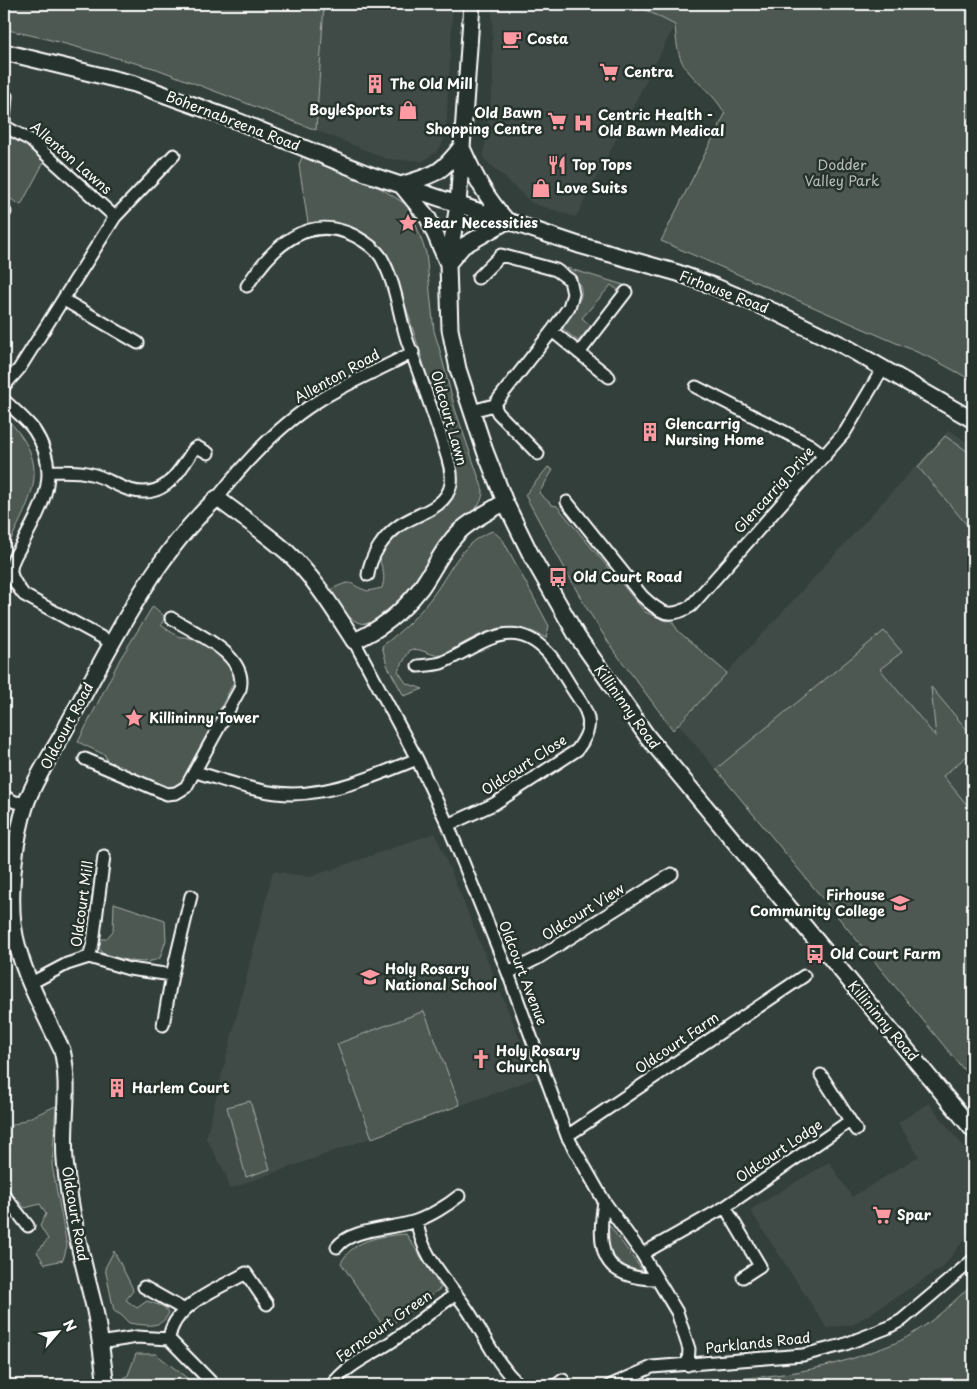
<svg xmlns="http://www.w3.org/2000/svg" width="977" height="1389" font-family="'Playpen Sans',sans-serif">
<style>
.built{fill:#404c47}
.green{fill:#4d5853;stroke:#a6aca9}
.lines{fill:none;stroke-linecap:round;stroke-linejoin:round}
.street-casing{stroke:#fff;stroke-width:15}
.secondary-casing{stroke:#fff;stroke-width:19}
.street{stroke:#26332d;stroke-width:11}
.secondary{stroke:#26332d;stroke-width:15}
.labels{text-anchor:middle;stroke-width:5;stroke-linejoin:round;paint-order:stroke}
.poi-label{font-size:14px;font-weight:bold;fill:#fff;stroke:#26332d;text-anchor:start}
.street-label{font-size:14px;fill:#fff;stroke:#26332d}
.park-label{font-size:14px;fill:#b8bcba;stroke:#26332d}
</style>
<rect width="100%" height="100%" fill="#333f3a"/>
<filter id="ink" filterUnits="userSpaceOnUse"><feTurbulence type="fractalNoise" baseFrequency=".02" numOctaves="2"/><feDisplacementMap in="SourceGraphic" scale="10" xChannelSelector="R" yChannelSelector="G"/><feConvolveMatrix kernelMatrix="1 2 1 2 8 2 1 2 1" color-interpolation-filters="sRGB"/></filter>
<g filter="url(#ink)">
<path class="built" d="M324,4h129l-7,127 -4,13 -6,8 -13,9 -36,-2 -71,-29z
M492,4h151l32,21 -99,192 -44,-14 -49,-45 10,-74z
M949,430l24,16v635l-294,-356z
M435,833l101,245 -307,111 -3,-15 -20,-36 67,-267 37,6z
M929,1103l44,56v69l-30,39 -89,57 -27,4 -77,-118 79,-48 23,35 67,-41 -21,-33z"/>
<path class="green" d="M4,4h320l-8,126 -159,-61 -110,-30 -43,-10z
M634,4h339v377l-40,-22 -272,-118 64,-127c-10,-20 -28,-30 -40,-47 -8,-11 -9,-29 -10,-42z
M4,132c15,0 31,18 41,28l-24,45 -17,-10z
M302,157l80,32 28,18 16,46 8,78 5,16 16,62 28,81c0,23 -24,28 -37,45 -16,19 -58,101 -89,87 -13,-6 -20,-21 -27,-32 26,-13 17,-5 38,1l14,-3c6,-18 -5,-23 -1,-34 1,-5 8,-11 12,-15 25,-25 66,-22 64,-67l-64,-207c-20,-35 -46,-45 -85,-42l-9,-58z
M567,268l57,17 -5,6 -8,-6 -29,33 9,8 -13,15 -15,-12c3,-24 37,-28 4,-61z
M4,416c53,52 25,82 0,139z
M945,436l28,19v77l-55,-65z
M548,467l5,3 -14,23 13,12 5,1 88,106 22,9 4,-1 8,12 48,41 -54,57 -61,-82 -28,-44 -59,-109z
M493,531l10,9 46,86 -3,12c-41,-23 -67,-3 -104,17 -12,2 -20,-8 -32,-5l-12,21 8,12 17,6 -19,7 -17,-31 -5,-19c20,-15 37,-31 52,-52 17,-23 28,-54 59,-63z
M153,606l12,11 -4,8c6,4 11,8 17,11 4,2 7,0 11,2 16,5 47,26 45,44l-51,98 -7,6 -7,2 -62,-27 -2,-6 -27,-13 42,-83z
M884,631l18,21 -22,17 56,68 -5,-50 42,50v14l-30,25 30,36v269l-257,-312z
M4,810l6,4 -6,39z
M114,903l51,17 1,20 -6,18c-17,9 -42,0 -58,-5l-4,-7v-7h8l7,-8z
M424,1011l36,94 -88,33 -35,-94z
M250,1101l20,68 -24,8 -19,-70z
M56,1106l-4,59 15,81 -4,14 -18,4 -8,-12 11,-13 -8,-13 6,-12 -6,-10 -15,4 -21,-23v-56z
M607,1222l35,48 -4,3c-15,-8 -30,-16 -31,-35 -1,-6 -2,-11 0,-16z
M406,1234l35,54 -56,41 -44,-66c12,-24 40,-27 65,-29z
M114,1251l18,36 1,4 -7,9 11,8 10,-7 15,5 7,6c-6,18 -25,13 -40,11l-8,-8 -7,-4 -9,-43z
M973,1283v102h-320l8,-2c72,-4 132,-4 202,-28 16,-6 34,-11 49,-21 23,-14 42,-32 61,-51z
M136,1354h20l40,31h-71l-1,-7 4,-3z"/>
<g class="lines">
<g class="street-casing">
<path id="street" d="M4,121l2,-25
M4,126l26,14 85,77
M4,213l1,-1
M247,286c24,-38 60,-74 108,-50 9,5 20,12 26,21 15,26 17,55 26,83 12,33 24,66 35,100 4,14 11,30 9,44 -5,25 -34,29 -51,41 -16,11 -30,31 -32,50
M64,300l74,43
M552,331l57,46
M579,353l47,-61
M4,386l15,-17 96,-152 59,-62
M696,387l114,58 15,11
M4,400c9,9 22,19 30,30 28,42 9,75 -12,114 -5,9 -12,18 -11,28 1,9 8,16 13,23l88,48
M494,405l4,8 40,41
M472,411l22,-6 58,-74 17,-24 4,-13 -3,-14 -14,-10 -55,-15 -23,23
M49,471c14,1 28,-1 42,3 14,3 25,12 39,16 34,10 48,-17 64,-41l3,-2 11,6
M217,498c28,-36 62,-73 101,-97 31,-19 64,-32 95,-49
M567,502l75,94c17,16 27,24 49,10l154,-174 38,-64
M354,641l63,118 31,66 60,148 59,163 37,65 38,53 35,58 12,37 -1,16
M418,666c8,-1 16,-1 23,-3 37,-15 69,-50 106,-11 12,12 20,30 30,44 15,21 16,33 0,54l-83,54 -46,21
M85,759l82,35 9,-1 10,-6 54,-98c9,-34 -45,-56 -69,-71
M196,772c31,9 64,22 97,22 43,-1 85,-19 124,-35
M4,796l11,6 11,1
M89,957l4,-14 11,-87
M508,973l30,-15 134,-84
M31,983l36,-19 22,-7 40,12 43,6
M163,1025l9,-50 19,-79
M821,1075l35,55
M567,1136l237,-160
M4,1195l24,31
M604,1201c-7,48 -4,78 53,78
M725,1207l35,59 -17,11
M417,1221c4,35 31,60 50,88 19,28 27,52 52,76
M337,1247c14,-19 57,-18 79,-26 14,-5 32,-16 43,-25
M642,1254l83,-47 125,-86
M144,1287l39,22
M169,1339c4,-35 50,-50 77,-66l21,31
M100,1343l37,-6 32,2 45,46
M332,1385c16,-21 38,-29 59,-43 22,-15 43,-33 65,-48
M556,1385l7,-5
M611,1385l41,-18 151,-12 40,-10 44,-17 15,-8 71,-60"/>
</g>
<g class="secondary-casing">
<path id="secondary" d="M472,4l-14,201 -10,59 2,65 8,40 27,82 20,51 27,55 45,79 70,100 326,394
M4,52l131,32 100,36 133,54 211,71 99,28 38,14 59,25 71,35 127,73
M463,150c12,27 24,49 44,71
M401,185c34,-11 39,-10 61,-39
M402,186l26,32 20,46
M450,261l13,-15 44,-25
M106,1385c-4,-26 -6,-53 -12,-79 -12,-47 -25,-97 -29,-146 -3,-37 6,-73 -3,-110 -19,-40 -43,-81 -49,-126 -4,-35 2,-87 13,-120 9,-27 29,-54 42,-80 43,-78 83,-165 149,-226 23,18 48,34 70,54 28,26 47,58 67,89 26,-11 49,-30 66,-52 14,-19 23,-42 40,-58 13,-12 30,-20 45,-29"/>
</g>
<use href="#street" class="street"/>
<use href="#secondary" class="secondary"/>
</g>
</g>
<defs>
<g id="cafe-bare" transform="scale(1.5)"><path d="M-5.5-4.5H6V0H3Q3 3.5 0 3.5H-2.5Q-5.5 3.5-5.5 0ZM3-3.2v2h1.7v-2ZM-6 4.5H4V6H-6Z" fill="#ff9aa2" stroke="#26332d" stroke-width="2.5" paint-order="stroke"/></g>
<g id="supermarket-bare" transform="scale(1.5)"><path d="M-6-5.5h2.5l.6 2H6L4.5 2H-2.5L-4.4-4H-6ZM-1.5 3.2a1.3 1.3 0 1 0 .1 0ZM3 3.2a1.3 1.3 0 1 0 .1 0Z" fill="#ff9aa2" stroke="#26332d" stroke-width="2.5" paint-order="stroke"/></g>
<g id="building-bare" transform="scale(1.5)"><path d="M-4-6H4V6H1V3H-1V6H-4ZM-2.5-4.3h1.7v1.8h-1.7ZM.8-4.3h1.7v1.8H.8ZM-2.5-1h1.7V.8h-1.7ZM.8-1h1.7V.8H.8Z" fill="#ff9aa2" stroke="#26332d" stroke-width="2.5" paint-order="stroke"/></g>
<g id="shop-bare" transform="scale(1.5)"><path d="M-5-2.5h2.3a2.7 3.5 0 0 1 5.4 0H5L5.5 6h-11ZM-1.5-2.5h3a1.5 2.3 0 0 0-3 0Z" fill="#ff9aa2" stroke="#26332d" stroke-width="2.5" paint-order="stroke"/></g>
<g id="hospital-bare" transform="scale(1.5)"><path d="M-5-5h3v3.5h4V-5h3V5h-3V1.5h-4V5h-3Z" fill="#ff9aa2" stroke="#26332d" stroke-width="2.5" paint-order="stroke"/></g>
<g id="restaurant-bare" transform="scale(1.5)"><path d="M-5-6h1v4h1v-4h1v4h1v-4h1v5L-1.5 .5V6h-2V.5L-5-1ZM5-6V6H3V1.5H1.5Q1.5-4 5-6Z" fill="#ff9aa2" stroke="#26332d" stroke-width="2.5" paint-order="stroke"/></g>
<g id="sight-bare" transform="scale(1.5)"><path d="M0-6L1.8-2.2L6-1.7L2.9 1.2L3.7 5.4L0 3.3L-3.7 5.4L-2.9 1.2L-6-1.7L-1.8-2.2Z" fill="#ff9aa2" stroke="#26332d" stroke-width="2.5" paint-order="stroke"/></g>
<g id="bus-bare" transform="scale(1.5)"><path d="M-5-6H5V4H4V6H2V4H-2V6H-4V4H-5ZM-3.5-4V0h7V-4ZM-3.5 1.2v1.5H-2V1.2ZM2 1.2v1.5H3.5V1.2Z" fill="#ff9aa2" stroke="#26332d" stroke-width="2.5" paint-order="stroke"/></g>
<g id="school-bare" transform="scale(1.5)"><path d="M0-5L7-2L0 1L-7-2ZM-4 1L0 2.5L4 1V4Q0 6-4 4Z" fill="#ff9aa2" stroke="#26332d" stroke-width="2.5" paint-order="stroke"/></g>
<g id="church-bare" transform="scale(1.5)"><path d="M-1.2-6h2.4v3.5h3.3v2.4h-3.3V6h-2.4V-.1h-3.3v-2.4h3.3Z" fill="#ff9aa2" stroke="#26332d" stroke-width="2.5" paint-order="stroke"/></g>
</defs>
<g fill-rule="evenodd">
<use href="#cafe-bare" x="512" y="39"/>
<use href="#supermarket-bare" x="609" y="72"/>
<use href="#building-bare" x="375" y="84"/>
<use href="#shop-bare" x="408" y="110"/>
<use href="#supermarket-bare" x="557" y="121"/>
<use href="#hospital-bare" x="583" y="123"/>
<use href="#restaurant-bare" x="557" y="165"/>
<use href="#shop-bare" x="541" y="188"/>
<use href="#sight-bare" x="408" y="223"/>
<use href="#building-bare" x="650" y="432"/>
<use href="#bus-bare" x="558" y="577"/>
<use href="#sight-bare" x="134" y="718"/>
<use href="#school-bare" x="900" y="903"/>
<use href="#bus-bare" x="815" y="954"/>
<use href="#school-bare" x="370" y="977"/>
<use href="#church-bare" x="481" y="1059"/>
<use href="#building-bare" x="117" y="1088"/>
<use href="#supermarket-bare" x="882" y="1215"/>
</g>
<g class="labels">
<g class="poi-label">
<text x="527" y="44">Costa</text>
<text x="624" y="77">Centra</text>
<text x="390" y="89">The Old Mill</text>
<text x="393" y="115" text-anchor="end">BoyleSports</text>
<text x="542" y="118" text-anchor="end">Old Bawn<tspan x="542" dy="16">Shopping Centre</tspan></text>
<text x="598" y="120">Centric Health -<tspan x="598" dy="16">Old Bawn Medical</tspan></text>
<text x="572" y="170">Top Tops</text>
<text x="556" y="193">Love Suits</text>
<text x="423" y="228">Bear Necessities</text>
<text x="665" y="429">Glencarrig<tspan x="665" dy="16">Nursing Home</tspan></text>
<text x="573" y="582">Old Court Road</text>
<text x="149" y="723">Killininny Tower</text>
<text x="885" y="900" text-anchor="end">Firhouse<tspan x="885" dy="16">Community College</tspan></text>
<text x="830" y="959">Old Court Farm</text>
<text x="385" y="974">Holy Rosary<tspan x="385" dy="16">National School</tspan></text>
<text x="496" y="1056">Holy Rosary<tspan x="496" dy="16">Church</tspan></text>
<text x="132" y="1093">Harlem Court</text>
<text x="897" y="1220">Spar</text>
</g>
<g class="street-label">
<text transform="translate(233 121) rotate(21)" y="5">Bohernabreena Road</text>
<text transform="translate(71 158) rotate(41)" y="5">Allenton Lawns</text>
<text transform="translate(724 292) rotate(21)" y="5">Firhouse Road</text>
<text transform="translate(337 376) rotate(-29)" y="5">Allenton Road</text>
<text transform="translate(449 418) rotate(74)" y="5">Oldcourt Lawn</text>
<text transform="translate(774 490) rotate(-48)" y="5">Glencarrig Drive</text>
<text transform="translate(627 707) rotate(54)" y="5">Killininny Road</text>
<text transform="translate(67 726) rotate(-62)" y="5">Oldcourt Road</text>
<text transform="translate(524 765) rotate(-33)" y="5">Oldcourt Close</text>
<text transform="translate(82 904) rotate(-82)" y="5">Oldcourt Mill</text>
<text transform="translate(583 912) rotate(-32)" y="5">Oldcourt View</text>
<text transform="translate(523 973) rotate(69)" y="5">Oldcourt Avenue</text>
<text transform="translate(883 1021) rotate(50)" y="5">Killininny Road</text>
<text transform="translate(677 1043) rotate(-34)" y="5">Oldcourt Farm</text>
<text transform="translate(779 1151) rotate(-34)" y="5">Oldcourt Lodge</text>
<text transform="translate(75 1214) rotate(80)" y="5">Oldcourt Road</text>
<text transform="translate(384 1326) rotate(-35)" y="5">Ferncourt Green</text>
<text transform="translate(758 1343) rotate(-6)" y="5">Parklands Road</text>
</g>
<g class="park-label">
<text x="842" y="170">Dodder<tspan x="842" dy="16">Valley Park</tspan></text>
</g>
</g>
<rect width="977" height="1389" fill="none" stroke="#26332d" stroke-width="20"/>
<rect x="10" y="10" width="957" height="1369" fill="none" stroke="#fff" stroke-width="2" filter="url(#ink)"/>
<g transform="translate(58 1332) rotate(62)" stroke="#26332d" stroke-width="4" paint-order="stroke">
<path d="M0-4L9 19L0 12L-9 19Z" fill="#ffffff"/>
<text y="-8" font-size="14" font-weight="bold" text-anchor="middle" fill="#ffffff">N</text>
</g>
</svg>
